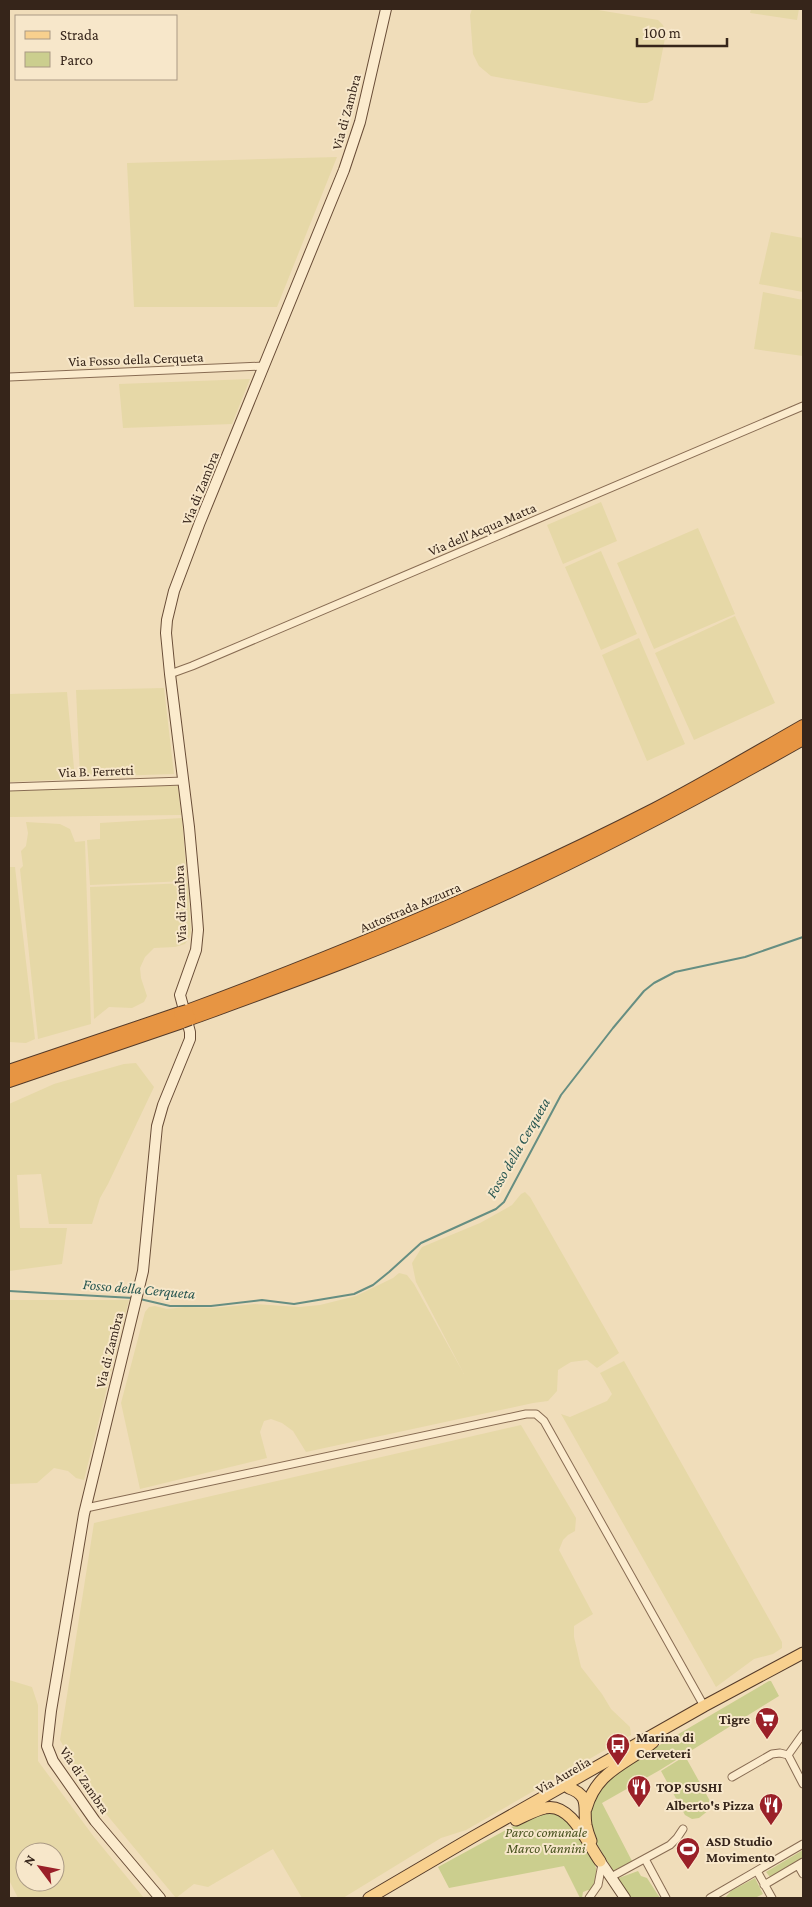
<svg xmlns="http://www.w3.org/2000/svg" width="812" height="1907" font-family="'Crimson Pro',serif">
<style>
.farmland{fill:#e6d8a7;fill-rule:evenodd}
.green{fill:#cbce8e}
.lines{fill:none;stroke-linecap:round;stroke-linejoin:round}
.stream{stroke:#668e82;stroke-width:2}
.street-casing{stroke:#886c53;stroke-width:9}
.secondary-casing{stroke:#694d37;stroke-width:12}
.primary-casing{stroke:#543a29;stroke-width:13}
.highway-casing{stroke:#543a29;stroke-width:14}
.street{stroke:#fbebcd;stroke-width:7}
.secondary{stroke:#fbebcd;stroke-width:10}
.primary{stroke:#f8d08e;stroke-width:11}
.highway{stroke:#e79543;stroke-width:12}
.highway-bridge-casing{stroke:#543a29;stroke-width:14;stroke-linecap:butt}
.highway-bridge{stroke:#e79543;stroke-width:12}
.labels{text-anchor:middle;stroke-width:4;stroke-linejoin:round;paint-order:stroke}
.street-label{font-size:14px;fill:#36251a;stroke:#f7e7ca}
.poi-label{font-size:14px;font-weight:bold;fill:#36251a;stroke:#f7e7ca;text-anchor:start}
.park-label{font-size:14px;font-style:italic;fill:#49531f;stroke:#f7e7ca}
.water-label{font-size:15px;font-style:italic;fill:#285751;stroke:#f7e7ca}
</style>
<rect width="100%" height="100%" fill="#f0ddba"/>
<path class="farmland" d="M472,9h120l66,11 5,5 3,8 -13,67 -6,3h-7l-149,-27 -12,-10 -6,-12 -3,-39z
M751,9h48l-2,11 -47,-7z
M337,157l-60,150h-143l-7,-144z
M771,232l32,6v54l-44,-8z
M763,292l40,8v56l-49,-7z
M250,379l-18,45 -109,4 -4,-44z
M601,502l16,39 -54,23 -16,-39z
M698,528l37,86 -81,35 -37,-86z
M601,551l36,83 -36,16 -36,-83z
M735,616l40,87 -81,37 -39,-87z
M639,638l46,106 -38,17 -45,-106z
M164,688l10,86 -94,3 -4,-87z
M67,692l8,87 -66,3v-88z
M162,785l16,1 3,29 -172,2v-26z
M182,818l5,63 -97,4 -3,-45 13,-1v-16z
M26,822l34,2 10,5 5,13 10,-1 6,183 -53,15 -18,-170 3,-3 -2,-15 5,-5 2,-13z
M9,867h6l20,172 -9,4 -17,-1z
M188,883l3,50 -2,5 -4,6 -10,3 -21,1 -9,9 -5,11 1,10 6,18 -3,6 -12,6 -23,-1 -15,12 -4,-132z
M136,1063l18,24 -46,97 -8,14 -8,26h-43l-8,-50 -24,1 3,53h47l-5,36 -53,7v-167l45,-20 70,-20z
M525,1192l5,5 89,156 -22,15 -10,-8 -16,2 -5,3 -8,5 -1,21 -9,10 -15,2 -227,49 -13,-21 -11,-8 -11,-4 -7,2 -4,11 7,26 -127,31 -19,-86 24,-91 4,-5 6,-1 12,3 18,-2 28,1 42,-4 44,3 21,-2 36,-9 37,-18 6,-5 8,2 7,9 50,90 -48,-92 -4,-19 10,-16 58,-24 32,-18 9,-11z
M9,1300h120l-45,180 -8,-2 -8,-7 -14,-3 -17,15 -28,1z
M624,1361l158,281v6l-9,6 -19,5 -38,28 -155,-273 9,3 37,-16 5,-7 -12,-21z
M521,1425l55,93 -1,13 -7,4 -5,5 -4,10 34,64 -19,12v11l7,30 21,27 9,15 19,18 1,8 -165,95 -25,8 -98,60h-41l-29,-49 -65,38 -14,-3 -18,14 -84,-101 -32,-57 34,-217z
M9,1680l23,7 6,18v56l56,76 50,61h-126l-9,-18zM25,1852h30v30h-30z"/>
<path class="green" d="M769,1681h2l8,15 -119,74 -58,33 31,60 -20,8 -21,-36 -3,-18 5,-23 28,-27z
M685,1756l25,45 -1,9 -10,8 -7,1 -7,-4 -24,-44z
M541,1811l25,4 29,49 2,9 -5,18 -4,-1 -5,2 -1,6h-2l-16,-32 -115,22 -11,-21z
M803,1850v8l-33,19 -4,-5z
M638,1871l3,5 6,2 13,20h-31l-13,-19z
M755,1878l8,16 -8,4h-30l6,-7z"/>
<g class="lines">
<path class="stream" d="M9,1291l124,7
M140,1299l30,7h41l51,-6 32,4 60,-10 19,-9 16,-13 32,-29 75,-34 8,-7 57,-107 52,-67 31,-37 10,-8 21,-11 70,-15 58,-20"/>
<g class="street-casing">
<path id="street" d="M9,377l255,-11
M170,674l22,-8 611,-260
M9,787l175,-6
M86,1508l440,-94h10l8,7 160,285
M803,1734l-15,21 15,29
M732,1777l40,-23 8,-1 8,2
M645,1859l21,39
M798,1865l5,9
M757,1871l15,27
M611,1877l59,-32 7,-7 6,-9
M764,1885l39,-23
M589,1898l9,-13 4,-21
M710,1898l93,-54"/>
</g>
<g class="secondary-casing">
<path id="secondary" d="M600,1861l25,37
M160,1898l-65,-77 -42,-60 -6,-15 4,-35 33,-197 59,-243 14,-145 6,-21 27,-66v-7l-10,-37 16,-45 2,-20 -2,-26 -7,-77 -19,-153 -4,-41 1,-13 7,-29 26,-69 144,-352 16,-48 26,-113"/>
</g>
<g class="primary-casing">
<path id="primary" d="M569,1788c22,8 14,19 17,37 1,5 3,11 5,16
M586,1809c11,-39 40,-44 67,-67
M516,1820c9,-4 19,-10 29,-12 26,-6 42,35 55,53
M369,1898l104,-61 231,-131 99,-53"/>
</g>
<g class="highway-casing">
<path id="highway" d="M187,1011c159,-59 316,-124 468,-202 50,-26 99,-55 148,-83
M190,1019c96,-35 194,-70 288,-113 111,-50 219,-107 325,-167
M9,1071l171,-58
M9,1081l173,-59"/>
</g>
<use href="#street" class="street"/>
<use href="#secondary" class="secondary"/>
<use href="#primary" class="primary"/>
<use href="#highway" class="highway"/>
<g class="highway-bridge-casing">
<path id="highway-bridge" d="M180,1013l7,-2
M182,1022l8,-3"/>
</g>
<use href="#highway-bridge" class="highway-bridge"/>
</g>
<defs>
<g id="supermarket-pin" transform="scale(1.25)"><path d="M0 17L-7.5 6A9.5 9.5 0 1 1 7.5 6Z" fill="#9a2028" stroke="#f7e7ca"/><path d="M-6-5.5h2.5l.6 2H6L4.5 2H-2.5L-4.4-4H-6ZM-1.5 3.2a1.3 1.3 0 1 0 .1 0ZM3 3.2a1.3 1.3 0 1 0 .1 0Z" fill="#fff"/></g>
<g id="bus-pin" transform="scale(1.25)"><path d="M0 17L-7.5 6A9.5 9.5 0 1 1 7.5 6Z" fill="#9a2028" stroke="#f7e7ca"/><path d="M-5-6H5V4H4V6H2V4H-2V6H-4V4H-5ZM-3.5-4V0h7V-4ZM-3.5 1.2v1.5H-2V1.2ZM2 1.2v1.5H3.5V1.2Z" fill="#fff"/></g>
<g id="restaurant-pin" transform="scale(1.25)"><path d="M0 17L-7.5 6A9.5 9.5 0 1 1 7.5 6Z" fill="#9a2028" stroke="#f7e7ca"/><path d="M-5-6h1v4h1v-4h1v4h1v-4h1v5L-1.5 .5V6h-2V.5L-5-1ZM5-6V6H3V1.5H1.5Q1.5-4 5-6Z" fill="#fff"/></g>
<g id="stadium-pin" transform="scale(1.25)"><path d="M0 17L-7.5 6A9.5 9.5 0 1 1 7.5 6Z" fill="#9a2028" stroke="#f7e7ca"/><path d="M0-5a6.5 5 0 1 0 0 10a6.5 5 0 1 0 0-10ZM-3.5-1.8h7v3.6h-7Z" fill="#fff"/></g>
</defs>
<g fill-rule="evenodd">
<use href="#supermarket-pin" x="767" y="1719"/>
<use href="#bus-pin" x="618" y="1745"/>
<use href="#restaurant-pin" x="639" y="1787"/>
<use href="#restaurant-pin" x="771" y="1805"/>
<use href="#stadium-pin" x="688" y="1849"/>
</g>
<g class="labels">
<g class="street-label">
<text transform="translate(346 112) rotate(-75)" y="5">Via di Zambra</text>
<text transform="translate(136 359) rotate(-2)" y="5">Via Fosso della Cerqueta</text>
<text transform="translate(200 488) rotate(-68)" y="5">Via di Zambra</text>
<text transform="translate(482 529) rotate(-23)" y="5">Via dell'Acqua Matta</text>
<text transform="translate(96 771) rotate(-2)" y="5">Via B. Ferretti</text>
<text transform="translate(180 904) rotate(-92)" y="5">Via di Zambra</text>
<text transform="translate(410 907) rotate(-23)" y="5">Autostrada Azzurra</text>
<text transform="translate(109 1350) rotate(-76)" y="5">Via di Zambra</text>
<text transform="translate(563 1775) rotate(-30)" y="5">Via Aurelia</text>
<text transform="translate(85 1780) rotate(56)" y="5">Via di Zambra</text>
</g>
<g class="poi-label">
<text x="750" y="1724" text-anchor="end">Tigre</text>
<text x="636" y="1742">Marina di<tspan x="636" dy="16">Cerveteri</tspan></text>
<text x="656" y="1792">TOP SUSHI</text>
<text x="754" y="1810" text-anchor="end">Alberto's Pizza</text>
<text x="706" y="1846">ASD Studio<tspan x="706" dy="16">Movimento</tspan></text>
</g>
<g class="park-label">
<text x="546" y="1837">Parco comunale<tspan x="546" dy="16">Marco Vannini</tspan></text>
</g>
<g class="water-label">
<text transform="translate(518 1148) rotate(-60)" y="5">Fosso della Cerqueta</text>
<text transform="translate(139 1289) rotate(5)" y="5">Fosso della Cerqueta</text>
</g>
</g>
<rect width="812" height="1907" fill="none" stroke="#36251a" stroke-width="20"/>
<rect x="15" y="15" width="162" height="65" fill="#f7e7ca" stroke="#aa9984"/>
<rect x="25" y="31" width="25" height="8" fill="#f8d08e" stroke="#aa9984"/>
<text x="60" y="40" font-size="15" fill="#36251a">Strada</text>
<rect x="25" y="52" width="25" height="15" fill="#cbce8e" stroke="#aa9984"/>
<text x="60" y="65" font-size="15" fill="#36251a">Parco</text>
<g transform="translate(40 1867) rotate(302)"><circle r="24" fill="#f7e7ca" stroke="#aa9984"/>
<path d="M0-4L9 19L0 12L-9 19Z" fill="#9a2028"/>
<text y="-8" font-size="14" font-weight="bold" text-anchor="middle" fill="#36251a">N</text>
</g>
<path d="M637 38v8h90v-8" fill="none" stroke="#36251a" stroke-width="2.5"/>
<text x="644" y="38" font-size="15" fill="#36251a" stroke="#f7e7ca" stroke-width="4" paint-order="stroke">100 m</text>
</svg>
